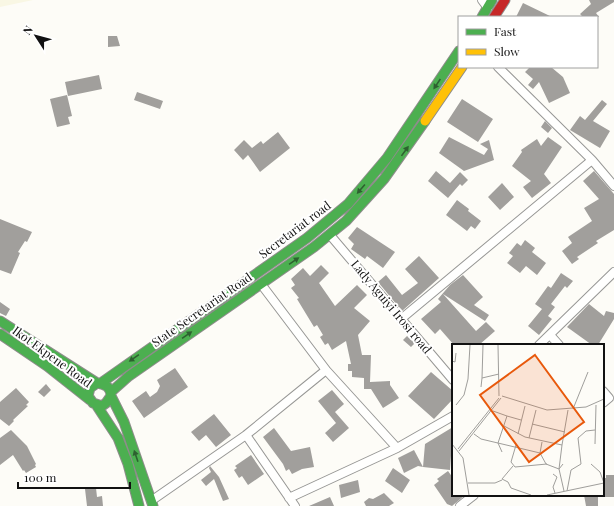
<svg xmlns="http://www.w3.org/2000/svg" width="614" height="506" font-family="'Playfair Display',serif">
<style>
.farmland{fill:#f9f7e4}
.building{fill:#a19f9c}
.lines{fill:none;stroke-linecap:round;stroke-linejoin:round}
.street-casing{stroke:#979795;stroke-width:10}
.fast-casing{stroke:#8e8d8b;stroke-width:11}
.slow-casing{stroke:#8e8d8b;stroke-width:11}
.jam-casing{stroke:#8e8d8b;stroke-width:11}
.street{stroke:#fffffe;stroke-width:8}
.fast{stroke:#4caf50;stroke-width:9}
.slow{stroke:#ffc107;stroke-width:9}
.jam{stroke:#c62828;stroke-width:9}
.oneway{fill:#2e6030}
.labels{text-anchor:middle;stroke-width:4;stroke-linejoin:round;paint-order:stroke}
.street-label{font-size:12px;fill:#111;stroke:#fff}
.inset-road{fill:none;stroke:#9f9e9b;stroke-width:1}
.view{fill:#e8590c;fill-opacity:0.15;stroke:#e8590c;stroke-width:2}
.inset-edge{fill:none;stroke:#111;stroke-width:2}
</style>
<rect width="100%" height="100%" fill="#fdfcf7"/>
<path class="farmland" d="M0,0h33l-33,7z"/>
<path class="building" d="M589,0h25v2l-18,11 3,4h-16l-3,-3 11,-10z
M523,3l29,14h-36z
M108,36h9l3,10 -12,1z
M530,67h21l12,10 7,16 -21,10 -10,-21 -6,7 -5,-4 5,-6 -8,-7z
M99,75l3,14 -34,7 -3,-14z
M137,92l26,9 -3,8 -26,-9z
M67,95l5,21 -4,1 2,7 -13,3 -7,-28z
M462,99l31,20 -15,23 -31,-20z
M602,100l5,4 -14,17 17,10 -10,17 -30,-18 10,-14 5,4z
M545,121l7,7 -4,5 -7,-6z
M278,132l12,16 -30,24 -12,-17 -5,5 -9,-10 10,-10 8,8 9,-7 2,3z
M449,137l35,18 4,-6 -8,-5 9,-4 5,20 -30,11 -25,-18z
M548,137l14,10 -18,27 7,9 -19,15 -9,-11 8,-6 -19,-15 10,-14 -1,-2 16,-11 4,7z
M436,171l14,12 10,-11 8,8 -6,6 -2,-2 -12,14 -20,-17z
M594,171l20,23v36l-18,11 2,2 -21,14 2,2 -7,5 -10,-13 10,-8 -4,-6 24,-16 -8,-13 15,-9 -16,-18z
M502,183l12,14 -14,13 -12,-13z
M457,200l12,9 -1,2 13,10 -6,8 -4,-3 -4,5 -21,-16z
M0,219l32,13 -5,10 -2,-1 -7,11 2,1 -9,21 -11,-4z
M357,227l38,25 -12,16 -16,-12 -2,3 -14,-10 3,-5 -6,-6z
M525,240l10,8 -3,4 14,11 -9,12 -11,-9 -6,7 -13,-10 6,-7 -4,-3 8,-10 4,3z
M419,256l20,22 -37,33 -24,-29 8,-7 16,20 16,-12 -13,-14z
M321,265l8,8 -10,10 16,23 22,-21 10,10 -13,13 16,13 -12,14 4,20h9l-1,27 20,-1v4l9,13 -16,10 -12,-19h-7v-11l-12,-1v-6h-4v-7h3l-5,-23 -14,9 -4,-7 -3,2 -5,-8 3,-2 -6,-10 -3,2 -17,-28 2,-1 -8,-10 4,-3 -4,-6 12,-11 7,8z
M561,273l12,8 -6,7 -2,-2 -14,18 4,3 -7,9 4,3 -13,16 -11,-9 14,-17 -7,-5 13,-18 3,2z
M463,275l20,22 -9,8 15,10 -4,6 -42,-27 33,37 10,-9 9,9 -16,14h-25l-14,-16 -5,5 -14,-15 20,-17 -3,-3 12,-14z
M0,302l10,7 -4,7 -6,-3z
M589,304l15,12 2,-5 8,2v6l-16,26h-6l-25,-18z
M407,336l8,7 -4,4 -8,-7z
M175,368l13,19 -44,31 -12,-17 14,-10 4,6 7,-5 3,-6 -3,-6z
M431,372l22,19v8l-19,20 -26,-23z
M46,384l5,6 -7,7 -6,-5z
M16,388l13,14 -3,3 2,1 -15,14 1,1 -5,5 -9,-7v-17z
M332,390l12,14 -9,8 14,16 -16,14 -8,-9 11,-10 -18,-22z
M214,414l17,21 -15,12 -10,-12 -7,6 -8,-9z
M453,427l-3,43 -27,-3 2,-23z
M274,428l17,23 19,-4 4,20 -12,2 -10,5 -3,-5 -3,2 -3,-7 -20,-27z
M11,430l16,16 9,18 -1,1 1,2 -10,6 -2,-3 -1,1 -10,-16 -13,10v-27z
M414,450l9,17 -5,-1 -14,7 -6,-15z
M251,455l13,19 -16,11 -6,-9 -3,2 -5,-8 3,-2 -2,-2z
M210,466l9,11 10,22 -6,2 -9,-22 -8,7 -5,-6 10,-8 -2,-4z
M393,468l17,12 -8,13 -17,-12z
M448,471l5,7v17h12l-13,11 -5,-2 -13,-19 5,-4 -2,-2z
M606,475h8v22h-11v-19h3z
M358,480l2,12 -19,6 -2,-13z
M96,488l1,9 5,-1 1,10h-16l-2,-17z
M384,493l10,10 -5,3h-23l-2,-4 5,-4 4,1z
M584,495h14v11h-12z
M330,497l4,9h-25z"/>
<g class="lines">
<g class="street-casing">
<path id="street" d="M482,0l6,8
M498,67l94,93 22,26
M330,235l123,145
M261,284l65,86 71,78
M401,319l191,-159
M550,335l9,10
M539,345l75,-73
M603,391l6,7 -6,5
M289,498l108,-50 56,-32
M151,501l95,-66
M295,506l-49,-71 80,-65
M460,506l14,-11"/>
</g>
<g class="fast-casing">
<path id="fast" d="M482,17l10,-17
M0,321l97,62c8,1 14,4 14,13l-5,7 -4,3 -9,-3 -5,-7 2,-8 7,-5
M0,334l47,32 43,34
M101,383l206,-145 41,-34 39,-46 72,-107
M111,392l18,-16 185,-129 32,-26 38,-42 41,-58
M111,396l13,26 29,84
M97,406l21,32 10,26 11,42"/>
</g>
<g class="slow-casing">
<path id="slow" d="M425,121l37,-54"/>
</g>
<g class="jam-casing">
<path id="jam" d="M494,17l11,-17"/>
</g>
<use href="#street" class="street"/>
<use href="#fast" class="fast"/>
<use href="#slow" class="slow"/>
<use href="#jam" class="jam"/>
</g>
<defs><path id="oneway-solid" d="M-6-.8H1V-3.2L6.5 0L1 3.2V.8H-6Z"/></defs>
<g class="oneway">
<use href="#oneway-solid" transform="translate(437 84) rotate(124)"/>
<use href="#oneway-solid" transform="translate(405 151) rotate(-54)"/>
<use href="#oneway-solid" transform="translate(361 189) rotate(131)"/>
<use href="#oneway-solid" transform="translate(294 261) rotate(-34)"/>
<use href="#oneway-solid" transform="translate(187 335) rotate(-35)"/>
<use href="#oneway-solid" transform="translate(134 358) rotate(145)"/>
<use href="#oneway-solid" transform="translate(136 456) rotate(-109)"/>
</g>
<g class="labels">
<g class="street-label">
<text transform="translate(295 230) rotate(-37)" y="4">Secretariat road</text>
<text transform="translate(391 307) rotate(50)" y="4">Lady Aguiyi Irosi road</text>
<text transform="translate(202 310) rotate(-35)" y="4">State Secretariat Road</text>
<text transform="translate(52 357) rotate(36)" y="4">Ikot Ekpene Road</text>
</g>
</g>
<g transform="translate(452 344)">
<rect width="152" height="152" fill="#fdfcf7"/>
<path class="inset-road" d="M46,1l1,51M0,17l3,1 1,-9M30,34l1,-33M29,43l1,-9 17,-4M50,52l45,14 39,-3 18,-8M4,61l8,-10 4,-16 2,-34M121,65l15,-37M41,67l14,5M80,80l33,8M52,82l21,11 37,8 6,-35M22,90l7,5 59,14 2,-11M66,90l7,-28M77,94l7,-28M0,100l11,14 6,37M143,100l1,-39M64,101l-5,17 4,5 32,-3M110,101l-3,24 4,-5M6,105l41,-51M7,107l42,-53M50,108l-4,-9 9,-27 14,4M88,109l6,11 13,5 5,22M139,120l9,8 4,11M61,122l-11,13 6,3 3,6 20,7M101,130l4,3 -4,10 2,6M16,139h27l7,-3M115,147l4,-21 10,-6 -3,-26 8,-7 9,-1M95,151l57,-12"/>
<path class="view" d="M83,11l49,67 -55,40 -49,-67z"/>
<rect width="152" height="152" class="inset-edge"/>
</g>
<rect x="458" y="16" width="140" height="52" fill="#ffffff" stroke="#a0a0a0"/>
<rect x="466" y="29" width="20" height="6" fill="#4caf50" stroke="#a0a0a0"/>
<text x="494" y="36" font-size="12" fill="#111111">Fast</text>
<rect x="466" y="49" width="20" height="6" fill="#ffc107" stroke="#a0a0a0"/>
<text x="494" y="56" font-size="12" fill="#111111">Slow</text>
<g transform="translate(36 36) rotate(306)" stroke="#ffffff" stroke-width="3" paint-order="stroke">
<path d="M0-3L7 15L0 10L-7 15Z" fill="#111111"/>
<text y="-6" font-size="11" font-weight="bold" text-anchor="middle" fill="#111111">N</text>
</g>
<path d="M18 482v6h112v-6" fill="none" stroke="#111111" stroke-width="2"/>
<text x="24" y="482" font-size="12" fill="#111111" stroke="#ffffff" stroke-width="3" paint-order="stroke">100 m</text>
</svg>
